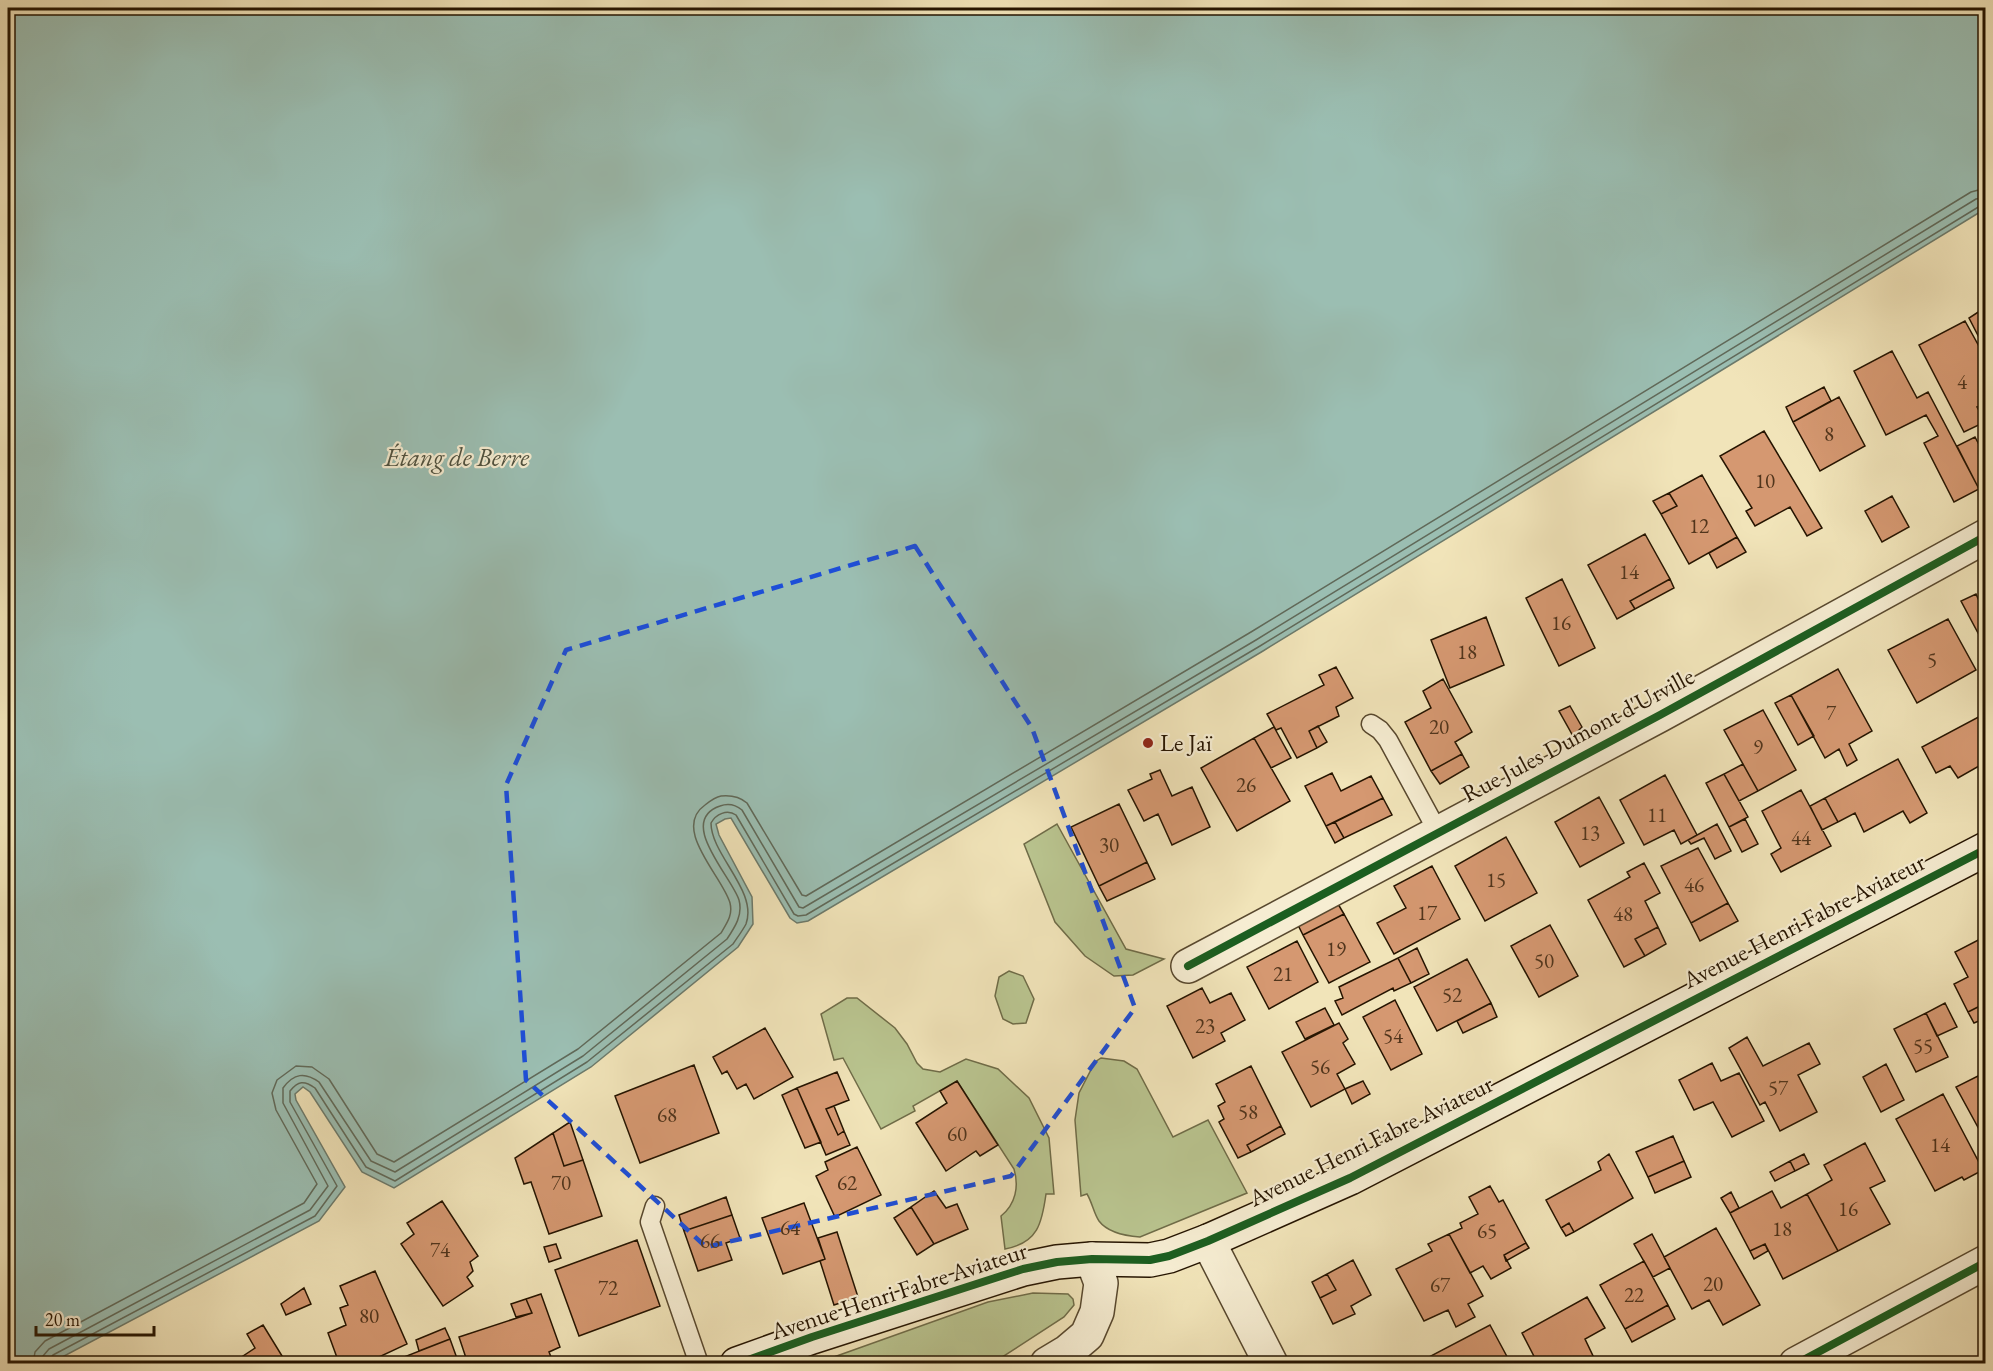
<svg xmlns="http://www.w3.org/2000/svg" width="1993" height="1371" font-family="'EB Garamond',serif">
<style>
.green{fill:#b9c48f;stroke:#6f6c48;stroke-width:1.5}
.water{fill:#9bbeb2;stroke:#6c7a6b;stroke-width:1.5}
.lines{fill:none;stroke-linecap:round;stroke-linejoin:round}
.shore{stroke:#606959;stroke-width:1.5}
.building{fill:#d59871;stroke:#251400;stroke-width:1.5}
.lane-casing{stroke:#58482e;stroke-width:21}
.street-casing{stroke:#58482e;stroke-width:36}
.secondary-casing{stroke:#251400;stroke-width:36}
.lane{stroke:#f6edd2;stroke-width:18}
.street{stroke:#f6edd2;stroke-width:33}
.secondary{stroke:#f6edd2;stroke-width:33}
.cycleway-casing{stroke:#f6edd2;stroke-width:11}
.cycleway{stroke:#1b5e20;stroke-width:8}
.marked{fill:none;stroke:#1d4ed8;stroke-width:4.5;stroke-dasharray:12 8;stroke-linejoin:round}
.poi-dot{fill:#8f2418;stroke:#f6edd2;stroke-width:2}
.labels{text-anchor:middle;stroke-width:4.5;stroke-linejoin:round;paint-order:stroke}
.number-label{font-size:21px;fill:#51351c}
.street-label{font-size:24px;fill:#251400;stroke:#f6edd2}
.poi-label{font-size:24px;fill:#251400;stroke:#f6edd2;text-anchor:start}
.water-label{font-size:26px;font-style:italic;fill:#4e503e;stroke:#f6edd2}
</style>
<rect width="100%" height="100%" fill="#f1e4b9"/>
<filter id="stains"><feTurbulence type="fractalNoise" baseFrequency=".00333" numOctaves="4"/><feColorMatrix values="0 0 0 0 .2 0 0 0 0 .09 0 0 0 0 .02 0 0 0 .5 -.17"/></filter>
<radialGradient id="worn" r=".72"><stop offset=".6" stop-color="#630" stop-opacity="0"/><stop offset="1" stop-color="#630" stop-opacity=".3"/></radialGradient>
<path class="green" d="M1057,824l69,125 38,10 -31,16 -19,1 -29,-20 -30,-34 -31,-78z
M1009,971l14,5 11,23 -8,24 -13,1 -10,-5 -8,-23 4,-19z
M847,998h10l38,30 12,16 10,19 6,6 17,3 26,-13 32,10 31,29 20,40 5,56h-8c-4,29 -8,49 -41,55l-4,-33c15,-12 18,-30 13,-47l-57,-88 -44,25 2,5 -34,18 -38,-71 -9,2 -13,-46z
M1101,1058l23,3 13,8 36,68 35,-17 39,73 -107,44c-13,-1 -32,-4 -41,-16 -5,-7 -7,-19 -12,-27l-6,2 -6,-76 4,-27 16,-31z
M1033,1293l35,1 5,5 1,6 -10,12 -71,46h-176l171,-61z"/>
<path class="water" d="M8,8h1977v201l-722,442 -455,270 -11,2 -7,-5 -59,-100 -6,1 -9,5 3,11 33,62 1,27 -15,23 -147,120 -197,121 -32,-16 -52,-80 -7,-5 -8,7 1,6 49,87 -26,34 -268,142h-43z"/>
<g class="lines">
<path class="shore" d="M33,1364l2,-12 10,-11 259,-138 13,-19 -41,-74 -4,-17 5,-13 19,-14 16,1 17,12 48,75 17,8 184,-113 143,-116c6,-10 12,-18 9,-30 -7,-26 -59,-74 -25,-98 5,-4 10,-8 16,-9 10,-1 19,1 26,7l55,92 4,1 445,-264 720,-440 15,-4
M42,1364l1,-8 6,-7 261,-139 18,-24 -45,-83v-15c11,-15 22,-16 36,-6l52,79 24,11 188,-116 144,-117c8,-12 16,-24 12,-39 -7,-23 -63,-79 -19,-94 8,-3 16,-1 22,4l57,97 4,1 453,-268 720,-441 10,-2
M50,1364v-5l3,-4 262,-139 22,-30 -47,-84v-11c8,-10 14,-11 25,-3l51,79 29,14 192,-119 146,-118c4,-6 10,-14 13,-20 12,-33 -35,-69 -35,-101 5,-9 16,-14 25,-8l58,99 4,2 8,-1 454,-269 720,-440 6,-1"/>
</g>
<path class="building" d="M1986,307v44l-17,-33z
M1965,321l21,38v45l-9,3 8,15 -21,10 -45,-87z
M1892,351l25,47 11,-6 51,97 -25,13 -30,-59 14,-7 -12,-21 -40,20 -32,-64z
M1824,387l7,14 -38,21 -7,-15z
M1839,397l26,49 -45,25 -27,-49z
M1764,431l58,97 -15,8 -17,-29 -35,19 -9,-15 6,-3 -32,-52z
M1975,437l11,21v27l-7,4 -22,-43z
M1702,475l35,62 -48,27 -28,-50 16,-8 -8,-13z
M1669,493l8,13 -16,8 -8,-13z
M1892,496l17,31 -27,15 -17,-31z
M1645,534l25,45 -40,22 5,8 -18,10 -29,-54z
M1737,537l9,15 -29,16 -8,-15z
M1562,579l33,69 -36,18 -33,-68z
M1670,579l4,9 -39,21 -5,-8z
M1976,594l7,16 3,-2v40l-25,-47z
M1486,617l18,48 -54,23 -19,-48z
M1948,619l28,51 -59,33 -29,-53z
M1336,667l17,31 -17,9 3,9 -30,15 8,17 -20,10 -16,-30 -5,2 -9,-16 57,-29 -5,-10z
M1838,669l34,62 -23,13 8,16 -10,6 -8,-17 -14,9 -34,-63z
M1443,679l29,53 -17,10 7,12 -31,17 -26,-49 26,-14 -8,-17z
M1791,695l23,41 -16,9 -23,-42z
M1570,706l12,21 -9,9 -14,-25z
M1763,710l33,60 -38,21 -34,-61z
M1986,713v30l-5,3 5,7v9l-28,16 -8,-12 -14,7 -14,-26z
M1318,726l9,16 -10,6 -8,-17z
M1274,727l17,31 -20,10 -17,-30z
M1254,738l36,63 -53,30 -36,-63z
M1462,754l7,13 -29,17 -9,-13z
M1898,759l29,54 -17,10 -7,-12 -39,21 -9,-19 -17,9 -13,-24z
M1743,764l15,27 -19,10 -15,-27z
M1160,770l12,26 20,-9 18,40 -38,18 -14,-31 -14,7 -16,-31 24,-11 -2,-5z
M1332,773l9,18 30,-15 12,22 -57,28 -21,-40z
M1724,774l24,43 -19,10 -23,-44z
M1665,775l32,60 -16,9 -7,-14 -30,15 -24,-45z
M1801,790l30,56 -50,26 -10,-18 10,-6 -19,-37z
M1599,797l25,46 -44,24 -25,-45z
M1383,798l9,17 -48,23 -9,-16z
M1825,798l13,24 -16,8 -12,-24z
M1119,804l28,58 -48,24 -28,-59z
M1745,819l13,25 -16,8 -13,-25z
M1335,822l9,16 -9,5 -9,-17z
M1717,824l14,27 -16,8 -11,-21 -13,6 -3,-4z
M1506,837l31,56 -52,28 -30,-55z
M1698,848l30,55 -37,20 -30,-57z
M1147,862l8,17 -48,22 -8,-15z
M1644,863l16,30 -15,8 13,26 -23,12 10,17 -21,11 -36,-67 42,-23 -3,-5z
M1432,866l28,53 -66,35 -17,-31 29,-15 -12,-22z
M1728,903l10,18 -38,20 -9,-18z
M1338,904l6,10 -41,21 -5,-10z
M1344,914l26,48 -41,21 -26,-48z
M1550,925l28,51 -39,21 -28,-51z
M1658,927l8,17 -21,12 -10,-17z
M1986,936v67l-18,9 -14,-28 14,-7 -13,-25z
M1297,941l21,41 -49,27 -22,-42z
M1417,948l12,26 -18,9 -13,-25z
M1398,958l13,25 -17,8 -1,-3 -51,27 -7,-14 8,-3 -4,-11z
M1467,959l24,44 -54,28 -23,-44z
M1202,988l8,15 21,-10 14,27 -24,13 4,8 -32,17 -26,-52z
M1395,1000l27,54 -31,16 -28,-53z
M1491,1003l6,14 -34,16 -6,-12z
M1945,1003l12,24 -20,9 -11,-23z
M1986,1003v15l-12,5 -6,-11z
M1325,1008l9,17 -29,14 -9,-17z
M1926,1013l22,44 -32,15 -22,-43z
M1339,1023l9,16 -5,4 12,21 -18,10 8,15 -34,18 -29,-55z
M765,1028l28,49 -39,22 -8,-15 -9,5 -10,-18 -5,3 -9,-17z
M1747,1037l16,29 46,-23 11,21 -22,11 19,37 -37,19 -15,-29 -5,3 -31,-57z
M1712,1063l9,18 18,-8 25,48 -32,16 -19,-35 -19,8 -15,-30z
M1886,1064l18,36 -23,12 -18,-35z
M694,1065l25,68 -79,30 -25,-67z
M1251,1066l30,60 -34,19 4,7 -13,6 -19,-36 5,-3 -6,-13 7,-4 -9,-18z
M837,1072l12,28 -23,9 12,26 6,-4 6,14 -24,10 -29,-67z
M1986,1072v70l-30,-55z
M957,1081l41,64 -18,11 -4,-5 -30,20 -30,-48 31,-20 -7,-12z
M1363,1081l7,13 -18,10 -7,-15z
M797,1088l24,54 -16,6 -23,-53z
M1943,1094l40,76 -19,10 -2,-3 -27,14 -39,-72z
M834,1106l10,25 -6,4 -12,-26z
M570,1122l13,38 -19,6 -11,-33z
M1281,1126l4,8 -34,18 -4,-7z
M553,1133l11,33 19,-6 19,56 -53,18 -18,-52 -7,2 -9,-26z
M1673,1136l11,25 -36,16 -12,-25z
M1865,1143l20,38 -15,7 20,36 -52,27 -31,-57 25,-14 -8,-15z
M857,1147l24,48 -46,22 -19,-41 12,-6 -3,-8z
M1609,1154l24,44 -59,34 -5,-9 -8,5 -15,-28 55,-30 -3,-8z
M1804,1154l5,10 -14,7 -5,-10z
M1684,1161l7,16 -36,16 -7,-16z
M1790,1161l5,10 -20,10 -5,-9z
M1490,1186l9,16 4,-2 23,43 -22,12 7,13 -20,11 -8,-13 -13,7 -21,-39 13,-6 -2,-5 18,-9 -9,-17z
M934,1191l12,17 11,-4 11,25 -34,15 -23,-37z
M1772,1191l9,17 26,-14 31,57 -55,28 -18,-35 -15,7 -20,-38z
M1731,1192l8,16 -9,5 -9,-15z
M726,1197l6,18 -48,16 -5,-16z
M442,1201l36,55 -8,6 3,9 -6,6 6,9 -30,20 -42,-62 13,-10 -7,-11z
M804,1203l21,56 -42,15 -21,-56z
M911,1207l23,37 -17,11 -23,-37z
M732,1215l8,23 -14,5 6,17 -34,11 -14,-40z
M1569,1223l5,9 -8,4 -5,-8z
M1716,1228l44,77 -37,20 -14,-25 -17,9 -28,-52z
M837,1232l21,65 -24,8 -14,-44 5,-2 -7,-21z
M1449,1234l34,62 -15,8 7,13 -19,10 -8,-17 -24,11 -28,-52 36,-18 -4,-7z
M1652,1234l18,34 -17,9 -19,-33z
M637,1240l23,66 -81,30 -24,-66z
M1526,1243l3,5 -23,13 -2,-6z
M556,1244l5,14 -12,4 -5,-15z
M1765,1244l3,7 -14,8 -4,-8z
M1353,1260l18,35 -20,11 4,8 -22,10 -13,-26 16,-8 -9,-16z
M1644,1261l24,44 -43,24 -25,-44z
M375,1271l32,73 -43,20h-15l-1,-4 -9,3 -11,-30 18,-8 -6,-17 8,-3 -8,-19z
M1327,1274l9,16 -16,8 -8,-16z
M304,1288l7,16 -25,11 -5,-11z
M541,1294l19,53 -11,5 4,10 -85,2 -9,-27 73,-24 -6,-14z
M1587,1297l18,31 -20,11 10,21 -7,4h-50l-16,-31z
M526,1299l6,14 -16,4 -5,-13z
M1668,1305l7,14 -43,23 -7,-13z
M263,1325l24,39h-56l24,-16 -8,-14z
M1490,1325l21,39h-84l-2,-5z
M445,1328l5,11 -31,12 -3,-11z
M450,1339l9,25h-59l7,-3 -3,-4z"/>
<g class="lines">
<g class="lane-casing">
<path id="lane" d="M1371,724l9,6 8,10 50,92
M655,1206l-5,16 49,142"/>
</g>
<g class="street-casing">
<path id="street" d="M1188,966l472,-251 326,-179
M1208,1241l63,123
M1047,1364l20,-12 20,-17 10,-23 4,-29 -9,-24
M1796,1364l190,-102"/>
</g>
<g class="secondary-casing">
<path id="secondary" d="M737,1364l75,-27 211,-68 34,-7 35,-3 58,1 19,-4 39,-15 142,-63 636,-329"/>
</g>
<use href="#lane" class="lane"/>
<use href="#street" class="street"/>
<use href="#secondary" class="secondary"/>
<g class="cycleway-casing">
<path id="cycleway" d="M1188,966l472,-251 326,-179
M737,1364l75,-27 211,-68 34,-7 35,-3 58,1 19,-4 39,-15 142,-63 636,-329
M1796,1364l190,-102"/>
</g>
<use href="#cycleway" class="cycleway"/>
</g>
<path class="marked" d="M915,546l117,182 103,280 -124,168 -305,71 -180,-167 -20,-295 60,-135z"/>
<circle class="poi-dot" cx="1148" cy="743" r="6"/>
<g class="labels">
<g class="number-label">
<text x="1962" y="389">4</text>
<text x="1829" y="441">8</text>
<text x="1765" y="488">10</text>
<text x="1699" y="533">12</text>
<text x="1629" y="579">14</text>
<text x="1561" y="630">16</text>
<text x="1467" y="659">18</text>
<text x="1932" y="667">5</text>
<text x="1831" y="720">7</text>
<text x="1439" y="734">20</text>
<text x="1758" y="754">9</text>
<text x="1246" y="792">26</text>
<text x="1657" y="822">11</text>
<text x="1590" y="840">13</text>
<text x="1801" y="845">44</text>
<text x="1109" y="852">30</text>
<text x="1496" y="887">15</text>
<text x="1694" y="892">46</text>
<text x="1427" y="920">17</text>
<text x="1623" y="921">48</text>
<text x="1336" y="956">19</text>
<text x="1544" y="968">50</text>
<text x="1283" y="981">21</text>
<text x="1452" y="1002">52</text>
<text x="1205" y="1033">23</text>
<text x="1393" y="1043">54</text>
<text x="1923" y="1053">55</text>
<text x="1320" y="1074">56</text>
<text x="1778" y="1095">57</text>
<text x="1248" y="1119">58</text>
<text x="667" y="1122">68</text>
<text x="957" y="1141">60</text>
<text x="1940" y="1152">14</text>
<text x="561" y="1190">70</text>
<text x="847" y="1190">62</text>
<text x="1848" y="1216">16</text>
<text x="790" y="1235">64</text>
<text x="1782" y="1236">18</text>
<text x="1487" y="1238">65</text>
<text x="710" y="1248">66</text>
<text x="440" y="1257">74</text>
<text x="1713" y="1291">20</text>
<text x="1440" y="1292">67</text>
<text x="608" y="1295">72</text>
<text x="1634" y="1302">22</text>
<text x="369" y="1323">80</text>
</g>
<g class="street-label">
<text transform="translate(1578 735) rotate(-28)" y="8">Rue Jules Dumont d'Urville</text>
<text transform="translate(1804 921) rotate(-27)" y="8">Avenue Henri Fabre Aviateur</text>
<text transform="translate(1371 1141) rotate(-26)" y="8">Avenue Henri Fabre Aviateur</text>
<text transform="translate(899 1291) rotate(-18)" y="8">Avenue Henri Fabre Aviateur</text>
</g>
<g class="poi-label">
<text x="1160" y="751">Le Jaï</text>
</g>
<g class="water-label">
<text x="457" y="466">Étang de Berre</text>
</g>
</g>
<rect width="1993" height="1371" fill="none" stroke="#f1e4b9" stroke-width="30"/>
<rect x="9" y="9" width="1975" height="1353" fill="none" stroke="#251400" stroke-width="3"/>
<rect x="15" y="15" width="1963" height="1341" fill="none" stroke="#251400" stroke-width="1.5"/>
<path d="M36 1326v9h118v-9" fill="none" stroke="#251400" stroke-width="3"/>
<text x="45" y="1326" font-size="18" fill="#251400" stroke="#f6edd2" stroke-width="4.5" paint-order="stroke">20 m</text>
<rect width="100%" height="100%" filter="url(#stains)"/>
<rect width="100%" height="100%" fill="url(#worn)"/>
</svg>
